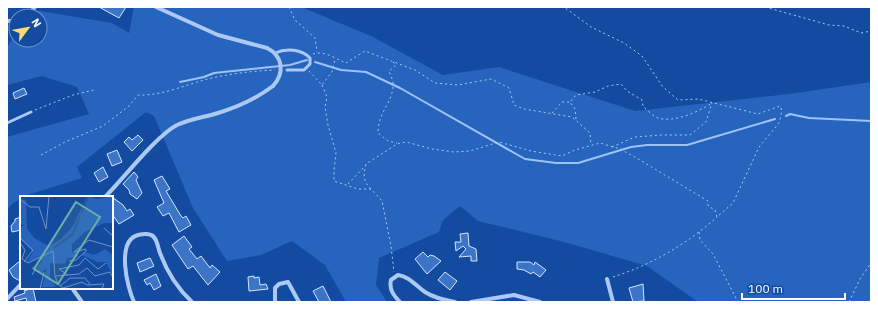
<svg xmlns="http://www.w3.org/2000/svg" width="878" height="309" font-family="'IBM Plex Sans',sans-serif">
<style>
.green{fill:#2664be}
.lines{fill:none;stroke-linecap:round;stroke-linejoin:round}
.stream{stroke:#9ec3f7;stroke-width:2}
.building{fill:#3c74c7;stroke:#d4e5fe}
.path{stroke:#acc9f4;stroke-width:1;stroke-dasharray:2 3;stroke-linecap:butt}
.service{stroke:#acc9f4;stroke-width:3}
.minor{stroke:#acc9f4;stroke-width:4}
.minor-bridge{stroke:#acc9f4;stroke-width:4}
.inset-river{fill:none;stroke:#2b5393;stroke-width:2}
.inset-road{fill:none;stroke:#7193c6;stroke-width:1}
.view{fill:#6fada8;fill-opacity:0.15;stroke:#6fada8;stroke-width:2}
.inset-edge{fill:none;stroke:#fff;stroke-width:2}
</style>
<rect width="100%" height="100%" fill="#134ba0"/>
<path class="green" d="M134,7h171l1,2 65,27 72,39 56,-8 136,44 154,-17 82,-12v220h-173l-51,-36 -83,-24 -86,-21 -18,-15 -17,14 -4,12 -60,26 -3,27 11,17h-41l-21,-37 -33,-24 -31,14 -34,6 -34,-53 -39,-92 -8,-4 -69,55 5,11 -61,19v2l-9,5 -5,6v-73l82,-23 -12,-27 -35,-11 -35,9v-38l6,-9 1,-11h2v13h24v-24h-4l4,-5 72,12 17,10z"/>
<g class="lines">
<path class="stream" d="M315,62l26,8 25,2 34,16 125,71 31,4h22l53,-16 16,-2h40l88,-26
M180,82l24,-5 10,-4 76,-8 17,-5
M786,116l4,-2 19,4 62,3"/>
</g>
<path class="building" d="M99,7h27l-7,11z
M24,88l3,6 -12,5 -2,-6z
M138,135l5,5 -11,11 -8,-9 5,-5 3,3z
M117,150l5,12 -10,4 -5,-12z
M103,167l5,10 -9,5 -5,-9z
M134,172l4,5 -2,3 6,13 -5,6 -7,-5 -1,-4 -6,-6z
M162,176l8,13 -4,2 15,25 2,2 3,-2 5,9 -12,7 -10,-19 -6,3 -6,-9 7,-4 -10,-23z
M112,197l11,8 4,6 3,-2 4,6 -15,9 -7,-10z
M21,217v13l-9,2 -1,-6 4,-5v-2z
M468,233l1,13 7,3 1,12h-6v-5l-12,1 7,-8 -3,-3 -7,5 -1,-9h6l-1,-8z
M184,236l8,11 -3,2 8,10 4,-3 9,12 2,-3 8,7 -12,13 -15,-19 -5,3 -16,-24z
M423,252l5,5 2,-2 4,1 7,5 -14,13 -12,-15z
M150,258l4,8 -14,6 -3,-9z
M21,260v21h-1l-7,-4 -4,-7z
M517,262h13l4,3 1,-3 11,8 -6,7 -7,-5 -2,2 -7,-4 -7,-1z
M445,272l12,9 -7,9 -12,-10z
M156,274l5,12 -7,4 -4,-7 -3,2 -3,-5z
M254,276v2l5,-1 1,8 6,-1 2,5 -19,2 -1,-14z
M643,284l1,17 -11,1 -4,-14z
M323,286l8,16h-12l-6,-11z
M33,288l3,14h-9l-1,-4 -11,3 -1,-4 11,-4 -1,-2z"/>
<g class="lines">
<path class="path" d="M289,7l6,13 20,18 2,14
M765,7l64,18 15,1 17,7 10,-2
M313,54c11,-4 23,5 33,9l19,-12 50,19 20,13 23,2 33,-6 18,9 5,17 10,4 48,8 18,16 1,12
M393,62l3,3 -7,6c1,4 4,8 4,12 1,19 -15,28 -15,50l10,8 9,2
M309,71l13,14 10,-13 3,-13
M322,85l5,12 -2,10 3,18 8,28 -2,18v10l24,8h13l11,12 9,45 3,26
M35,110l38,-15 21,-5
M552,113l10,-11h8
M576,119l-1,-10 -5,-7 6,-7 19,-3 13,-6 13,-2 6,7 15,9 1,6c4,4 10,10 15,12 16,5 40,-6 54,-15
M612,147l23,-10 26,-2h29l16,-13 6,-19
M41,155l24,-13 38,-16 26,-20 9,-11c22,1 45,-9 66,-15 23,-6 47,-9 71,-10
M348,184l17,-18
M371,189c-8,-8 -8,-13 -5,-25l31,-20 9,-2 26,7 22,3 16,-1 29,-9 32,9 31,5 13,-6 25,-7 20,6 15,8 73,44v5l7,4 2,7 16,-14 26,-56 20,-24 3,-12 -2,-5 -22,8 -60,-15 -20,1 -15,-13 -21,-31 -18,-13 -33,-16 -27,-20
M699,232l1,8 13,14 25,48
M613,277c38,-12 74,-33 104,-60
M849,302l11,-23 11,-16"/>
<path class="service" d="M275,53c11,-5 27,-4 35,5v6l-6,6h-17
M7,123l24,-11"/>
<path class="minor" d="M156,7l62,28 49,13
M27,16l8,-9
M7,21h9
M105,197c18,-18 51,-61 72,-72 13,-6 28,-8 41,-12 20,-6 39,-15 55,-27
M607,279l6,23
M72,288l10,14
M7,299l14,-15
M134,302c-7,-15 -18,-61 4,-67 4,-1 9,-2 13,0 6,2 7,13 9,18 7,19 17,35 32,49
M275,302v-14l4,-4 9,-2 11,20
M400,302c-7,-7 -11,-13 -9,-22l7,-5c12,2 17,10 27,17 9,6 19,8 30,10
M471,302l43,-7 26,7"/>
<path class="minor-bridge" d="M267,48c16,8 18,25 6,38"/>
</g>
<g transform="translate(20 196)">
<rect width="93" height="93" fill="#134ba0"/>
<path d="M67,0l10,3 16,-3v27h-9l-19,9 -13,12v8l6,1v4l-11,1 -2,6 -15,-1v15l6,9h-14l5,-19 -8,6 -2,-7 5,-6 -2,-3 -13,4 6,-10 -13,-14v-9l4,-4 -4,-1v-25l6,1 1,28 7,10 15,8 12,-7 12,-13zM85,53l8,6v21l-7,-14h-8l-17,-7 4,-3 9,3z" fill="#2664be"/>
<path class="inset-river" d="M61,18l7,-18M34,52l19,-14 7,-19"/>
<path class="inset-road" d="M0,3l10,8h9l7,22 3,-33M84,32l9,8M0,42l13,12 -9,12M0,47l5,7 -3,9 6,4 25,-12 2,25 3,8 5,4 19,-6 5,3 17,-1 -2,5M66,55v-2l-12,3 15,-12 24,7M49,65l7,-1 10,-9M59,69l6,-7 13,11 8,-6M12,79l4,-7h-4M48,79l-9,-6 20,-4M36,80l23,-2 8,-6 8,8 15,-4 3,6M40,90l10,-8h15l5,6M20,93l4,-17"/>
<path class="view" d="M56,6l24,15 -42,67 -24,-15z"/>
<rect width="93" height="93" class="inset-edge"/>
</g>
<rect width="878" height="309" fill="none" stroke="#ffffff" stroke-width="16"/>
<g transform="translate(28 28) rotate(58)"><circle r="19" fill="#134ba0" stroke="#7193c6"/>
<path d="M0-3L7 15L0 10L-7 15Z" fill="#ffdb6f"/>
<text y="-6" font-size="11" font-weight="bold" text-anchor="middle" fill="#ffffff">N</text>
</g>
<path d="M742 293v6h103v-6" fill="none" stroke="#ffffff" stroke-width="2"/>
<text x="748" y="293" font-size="12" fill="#ffffff" stroke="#134ba0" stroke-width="3" paint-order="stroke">100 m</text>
</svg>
